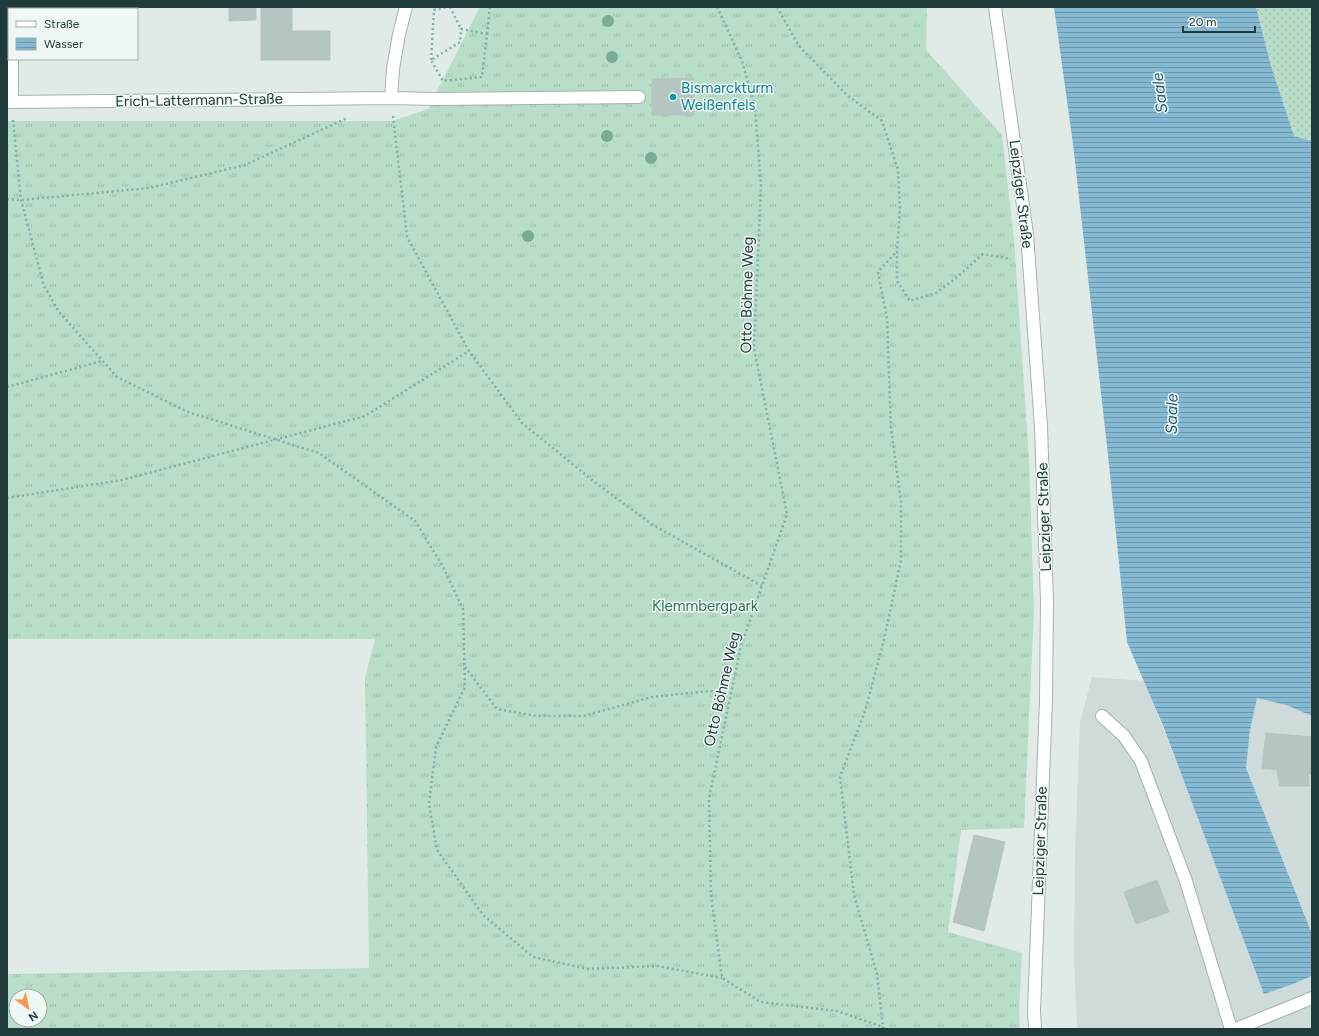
<svg xmlns="http://www.w3.org/2000/svg" width="1319" height="1036" font-family="Figtree,sans-serif">
<style>
.built{fill:#cedbd8}
.grass{fill:url(#grass-tufts);fill-rule:evenodd}
.garden{fill:url(#garden-dots)}
.water{fill:url(#water-rules)}
.building{fill:#b5c6c2;stroke:#b2c5c1}
.lines{fill:none;stroke-linecap:round;stroke-linejoin:round}
.minor-casing{stroke:#a3b3b0;stroke-width:14}
.path{stroke:#7fb0aa;stroke-width:2.5;stroke-dasharray:2 3;stroke-linecap:butt}
.minor{stroke:#fff;stroke-width:12}
.tree{fill:#7baa97}
.culture-dot{fill:#0f9aa8;stroke:#f0f8f5;stroke-width:1.5}
.labels{text-anchor:middle;stroke-width:3;stroke-linejoin:round;paint-order:stroke}
.culture-label{font-size:15px;fill:#0d838f;stroke:#f0f8f5;text-anchor:start}
.street-label{font-size:15px;fill:#203c3a;stroke:#f0f8f5}
.park-label{font-size:15px;fill:#297454;stroke:#f0f8f5}
.water-label{font-size:16px;font-style:italic;fill:#19587a;stroke:#f0f8f5}
</style>
<defs>
<pattern id="grass-tufts" width="24" height="20" patternUnits="userSpaceOnUse"><rect width="24" height="20" fill="#b8ddc9"/><path d="M3 7l-1-3M5 7V3M7 7l1-3M15 17l-1-3M17 17v-4M19 17l1-3" fill="none" stroke="#9ebfad"/></pattern>
<pattern id="garden-dots" width="8" height="8" patternUnits="userSpaceOnUse"><rect width="8" height="8" fill="#b8ddc9"/><path d="M2 2h.1M6 6h.1" fill="none" stroke="#9ebfad" stroke-width="1.8" stroke-linecap="round"/></pattern>
<pattern id="water-rules" width="6" height="5" patternUnits="userSpaceOnUse"><rect width="6" height="5" fill="#85b9d3"/><path d="M0 2.5h6" fill="none" stroke="#6c98ac"/></pattern>
</defs>
<rect width="100%" height="100%" fill="#e0ebe8"/>
<path class="built" d="M1092,677l52,4 39,97 110,206 19,-8v53h-235l-3,-70 1,-108 5,-129z
M1257,698l29,7 26,11v218l-66,-166 4,-38z"/>
<path class="grass" d="M480,7h447l-1,43 76,85 12,104 15,220 5,152 -10,217 -63,2 -13,102 74,21 -3,58 1,18h-1013v-55l362,-6 -4,-290 10,-39h-368v-518h385l36,-12zM16,996h24v24h-24z"/>
<path class="garden" d="M1256,7h56v134l-18,-5 -23,-70z"/>
<path class="water" d="M1054,7h202l15,59 23,70 18,5v575l-26,-11 -29,-7 -7,32 -4,38 66,166v42l-19,8 -29,10 -100,-266 -37,-86 -19,-187 -35,-311z"/>
<path class="building" d="M229,7h27v13l-27,1z
M261,7h31v24h38v29h-69z
M694,78v37h-42v-36z
M1266,733l46,4v37h-4l1,12h-29l-3,-16 -15,-2z
M974,835l31,7 -21,89 -31,-9z
M1157,880l12,32 -33,12 -12,-32z"/>
<g class="lines">
<g class="minor-casing">
<path id="minor" d="M995,7l32,227 14,193 6,174 -1,99 -12,311 1,18
M13,9v-2
M391,98l2,-29 6,-35 7,-27
M7,102l384,-4 44,1 204,-2
M12,102v-43
M1102,716l22,20 17,25 45,120 45,148
M1236,1029l76,-31"/>
</g>
<path class="path" d="M450,7l11,22
M717,7l25,54 13,46 6,79 -7,162 33,166 -46,132 -32,152 2,97 11,83 39,24 76,9 46,16 2,2
M777,7l22,39 48,49 35,26 16,49 2,39 -3,42v30l13,20 26,-8 20,-15 27,-24 28,5
M461,29l26,5 -5,43 -39,4 -12,-21 29,-18z
M487,34l3,-27
M431,60l3,-50 13,-3
M393,116l14,121 62,114 53,72 75,61 56,41 109,61
M13,120l8,80 23,86 15,26 58,65 71,35 131,41 96,68 27,44 21,44 2,78 -29,60 -7,57 8,46 46,65 50,42 55,12 69,-3 65,12
M7,199l14,1 128,-12 96,-23 102,-47
M7,387l95,-26
M7,498l115,-18 243,-64 104,-65
M465,667l32,42 40,7h46l69,-19 59,-6 19,6
M882,1029l1,-2 -6,-53 -23,-79 -14,-118 25,-66 19,-71 17,-80v-58l-10,-74 -4,-109 -9,-47 19,-21"/>
<use href="#minor" class="minor"/>
</g>
<g class="tree">
<circle cx="608" cy="21" r="6"/>
<circle cx="612" cy="57" r="6"/>
<circle cx="607" cy="136" r="6"/>
<circle cx="651" cy="158" r="6"/>
<circle cx="528" cy="236" r="6"/>
</g>
<circle class="culture-dot" cx="673" cy="97" r="4"/>
<g class="labels">
<g class="culture-label">
<text x="681" y="93">Bismarckturm<tspan x="681" dy="17">Weißenfels</tspan></text>
</g>
<g class="street-label">
<text transform="translate(199 100) rotate(-1)" y="5">Erich-Lattermann-Straße</text>
<text transform="translate(1021 194) rotate(83)" y="5">Leipziger Straße</text>
<text transform="translate(747 295) rotate(-89)" y="5">Otto Böhme Weg</text>
<text transform="translate(1044 517) rotate(-92)" y="5">Leipziger Straße</text>
<text transform="translate(722 689) rotate(-77)" y="5">Otto Böhme Weg</text>
<text transform="translate(1040 841) rotate(-88)" y="5">Leipziger Straße</text>
</g>
<g class="park-label">
<text x="705" y="611">Klemmbergpark</text>
</g>
<g class="water-label">
<text transform="translate(1159 93) rotate(-97)" y="6">Saale</text>
<text transform="translate(1171 414) rotate(-89)" y="6">Saale</text>
</g>
</g>
<rect width="1319" height="1036" fill="none" stroke="#203c3a" stroke-width="16"/>
<rect x="8" y="8" width="130" height="52" fill="#f0f8f5" stroke="#9dadaa"/>
<rect x="16" y="21" width="20" height="6" fill="#ffffff" stroke="#9dadaa"/>
<text x="44" y="28" font-size="12" fill="#203c3a">Straße</text>
<rect x="16" y="38" width="20" height="12" fill="url(#water-rules)" stroke="#9dadaa"/>
<text x="44" y="48" font-size="12" fill="#203c3a">Wasser</text>
<g transform="translate(28 1008) rotate(147)"><circle r="19" fill="#f0f8f5" stroke="#9dadaa"/>
<path d="M0-3L7 15L0 10L-7 15Z" fill="#f69953"/>
<text y="-6" font-size="11" font-weight="bold" text-anchor="middle" fill="#203c3a">N</text>
</g>
<path d="M1183 26v6h72v-6" fill="none" stroke="#203c3a" stroke-width="2"/>
<text x="1189" y="26" font-size="12" fill="#203c3a" stroke="#f0f8f5" stroke-width="3" paint-order="stroke">20 m</text>
</svg>
